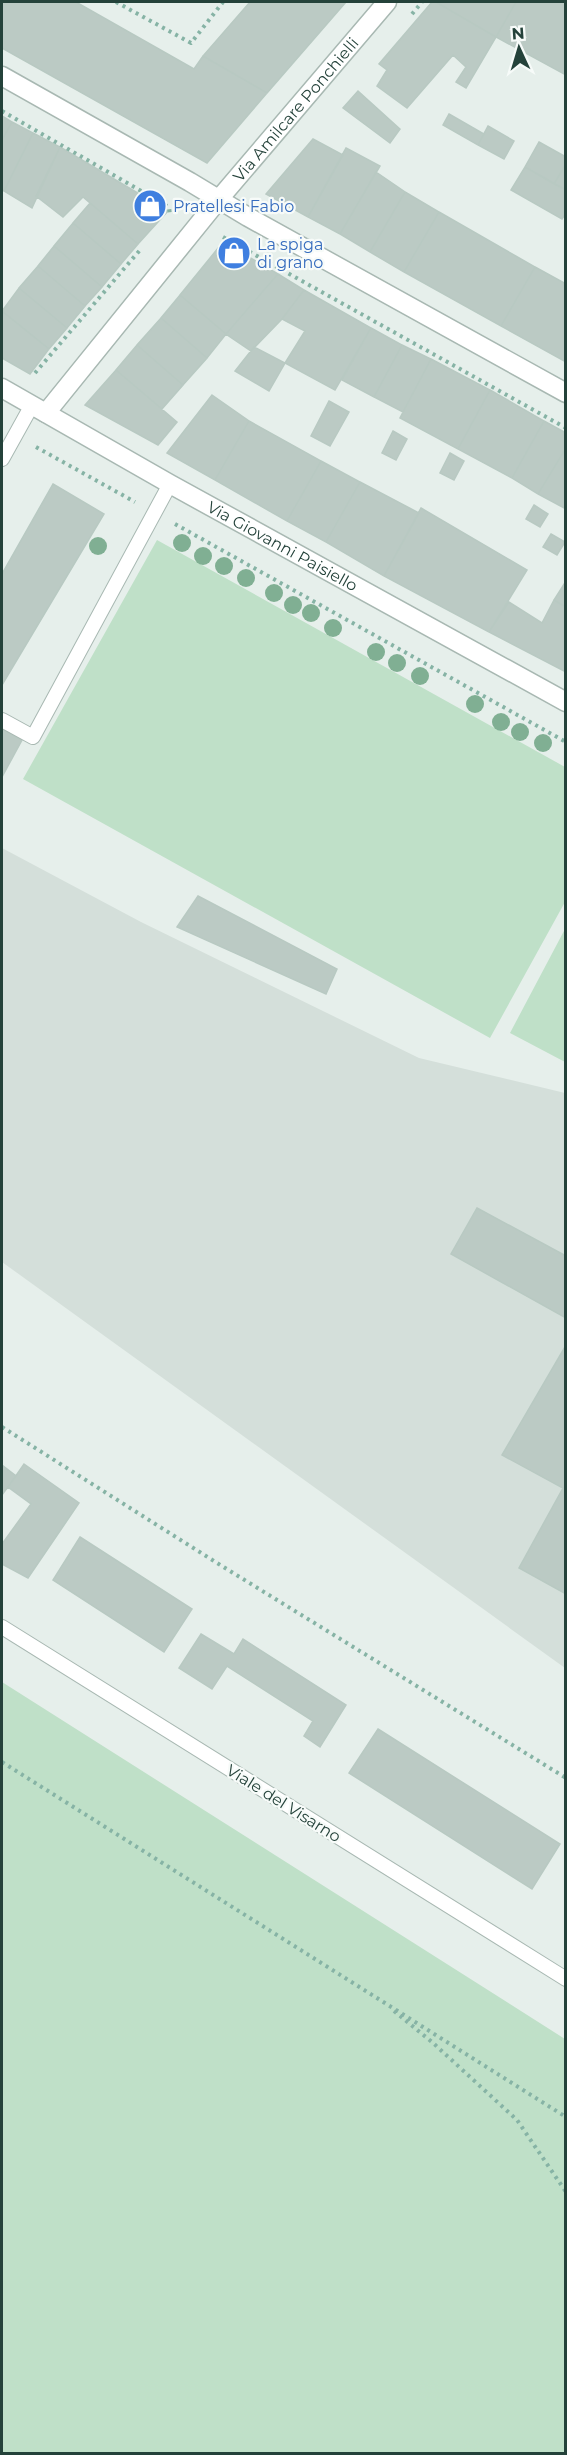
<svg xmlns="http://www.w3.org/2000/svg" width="567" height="2455" font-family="Montserrat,sans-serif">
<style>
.built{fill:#d4dfda}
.green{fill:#bfe0c8}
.building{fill:#bbcac4;stroke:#b8c9c2;stroke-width:1.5}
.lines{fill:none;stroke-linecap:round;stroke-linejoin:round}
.lane-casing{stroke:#a8b8b2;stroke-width:16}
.street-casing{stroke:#a8b8b2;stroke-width:21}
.path{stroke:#86b3a5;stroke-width:4;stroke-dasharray:3 4.5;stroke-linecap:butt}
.lane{stroke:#fff;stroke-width:14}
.street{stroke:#fff;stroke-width:18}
.tree{fill:#80af93}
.labels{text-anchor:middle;stroke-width:4.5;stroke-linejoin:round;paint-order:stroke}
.street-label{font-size:16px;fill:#24423a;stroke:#f7fbf9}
.shop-label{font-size:16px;fill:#366cbe;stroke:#f7fbf9;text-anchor:start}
</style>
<rect width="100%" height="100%" fill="#e6efeb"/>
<path class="built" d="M2,848l139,74 278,136 146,35v575l-563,-406z"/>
<path class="green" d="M157,540l408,227v135l-75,136 -467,-259z
M565,929v133l-55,-29z
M2,1682l563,357v414h-563z"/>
<path class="building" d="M2,2h74l118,67 9,-13 64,37 -60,70 -205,-115z
M250,2h96l-79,91 -64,-37z
M432,2h4l60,35 -30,51 -10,-6 10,-15 -13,-12 -46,53 -30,-22 10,-16 -8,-6z
M436,2h80l-20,35z
M516,2h50v73l-70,-38z
M358,91l42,38 -10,14 -47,-35z
M449,114l35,20 -6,11 -35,-20z
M2,116l10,6 -10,18z
M12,122l21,11 -29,58 -2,-1v-50z
M488,126l26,15 -10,18 -26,-14z
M33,133l27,14 -28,61 -28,-17z
M313,139l30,16 -35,62 -42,-23z
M539,142l27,15v7l-12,20 -29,-17z
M60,147l108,64 -30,33 -55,-47 -20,20 -27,-21z
M346,148l34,18 -40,68 -32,-17z
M566,164v26l-12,-6z
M525,167l41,23v23l-4,6 -51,-29z
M376,172l29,20 -35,60 -30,-18z
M405,192l34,20 -35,60 -34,-20z
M90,203l48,41 -17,20 -48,-41z
M439,212l96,55 -34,59 -97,-54z
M73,223l48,41 -19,23 -48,-41z
M223,242l55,32 -52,60 -46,-39z
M54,246l48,41 -17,19 -47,-40z
M38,266l47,40 -18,22 -48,-40z
M535,267l31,17v78l-65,-36z
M278,274l26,16 -22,29 -31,32 -25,-17z
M19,288l48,40 -18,21 -47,-38z
M304,290l67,38 -36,62 -50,-27 20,-32 -23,-12z
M180,295l46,39 -19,24 -46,-40z
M2,311l47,38 -19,25 -28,-16z
M161,318l46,40 -24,27 -46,-40z
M371,328l31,17 -28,52 -32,-17z
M137,345l46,40 -21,24 -46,-39z
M402,345l29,14 -28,53 -29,-15z
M254,347l31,16 -16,28 -34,-20z
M431,359l59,31 -32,59 -58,-31z
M116,370l61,52 -19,23 -73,-40z
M490,390l54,31 -32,57 -54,-29z
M212,395l37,26 -34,59 -48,-27z
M329,401l20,11 -19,34 -19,-10z
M249,421l72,40 -34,60 -72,-41z
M544,421l22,12v15l-28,46 -26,-16z
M393,431l14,8 -11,21 -14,-7z
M566,448v61l-28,-15z
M450,453l14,8 -10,19 -14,-7z
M321,461l39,21 -34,60 -39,-21z
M360,482l59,31 -35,63 -58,-34z
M53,484l51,30 -102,171v-111z
M534,505l14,9 -8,13 -14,-8z
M421,508l106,62 -38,62 -105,-56z
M551,534l14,8 -8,13 -14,-8z
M566,581v26l-12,-7z
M554,600l12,7v65l-77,-40 20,-30 33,21z
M2,729l20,11 -20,37z
M198,896l139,73 -11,25 -149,-67z
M477,1208l89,48v62l-115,-64z
M566,1345v249l-47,-26 44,-80 -61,-33z
M24,1464l55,39 -51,75 -26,-14v-20l29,-40 -23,-17z
M2,1465l14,11 -14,19z
M80,1537l112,72 -28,43 -111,-72z
M201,1634l33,20 9,-15 103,66 -26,42 -16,-11 9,-15 -86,-55 -15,23 -33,-21z
M378,1729l182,115 -28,45 -183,-116z"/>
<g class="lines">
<g class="lane-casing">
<path id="lane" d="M2,459l30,-54
M2,720l31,17 137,-253
M2,1627l564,352"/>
</g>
<g class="street-casing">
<g id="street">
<path d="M2,76l188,106 58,35 318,176"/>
<path id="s1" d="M2,388l168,96 396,218"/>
<path id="s2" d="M46,413l173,-214 168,-197"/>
</g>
</g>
<path class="path" d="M116,2l75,41 32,-41
M412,14l10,-12
M2,111l167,96 1,8
M223,237l343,191
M35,373l105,-123
M36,447l99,55
M175,524l391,218
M2,1427l215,136 349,215
M2,1762l564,355
M394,2011l38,31 85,78 49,72"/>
<use href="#lane" class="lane"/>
<use href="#street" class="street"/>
</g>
<g class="tree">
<circle cx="182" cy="543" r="9"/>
<circle cx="98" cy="546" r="9"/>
<circle cx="203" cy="556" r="9"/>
<circle cx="224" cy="566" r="9"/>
<circle cx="246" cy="578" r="9"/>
<circle cx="274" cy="593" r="9"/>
<circle cx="293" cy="605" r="9"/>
<circle cx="311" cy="613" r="9"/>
<circle cx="333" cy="628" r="9"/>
<circle cx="376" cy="652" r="9"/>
<circle cx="397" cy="663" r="9"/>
<circle cx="420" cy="676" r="9"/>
<circle cx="475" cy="704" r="9"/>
<circle cx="501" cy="722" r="9"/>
<circle cx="520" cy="732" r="9"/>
<circle cx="543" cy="743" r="9"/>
</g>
<defs>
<g id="shop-disc" transform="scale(1.725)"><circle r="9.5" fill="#3f7fe0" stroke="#f7fbf9"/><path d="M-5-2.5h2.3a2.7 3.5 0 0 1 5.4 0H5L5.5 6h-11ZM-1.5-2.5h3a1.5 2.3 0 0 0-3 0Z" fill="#fff"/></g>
</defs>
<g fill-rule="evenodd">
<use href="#shop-disc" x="150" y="206"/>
<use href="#shop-disc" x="234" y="253"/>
</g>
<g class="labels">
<g class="street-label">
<text dy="6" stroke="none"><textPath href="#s2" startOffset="393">Via Amilcare Ponchielli</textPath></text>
<text dy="6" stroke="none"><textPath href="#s1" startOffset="322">Via Giovanni Paisiello</textPath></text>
<text transform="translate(284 1803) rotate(32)" y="6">Viale del Visarno</text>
</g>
<g class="shop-label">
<text x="173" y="212">Pratellesi Fabio</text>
<text x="257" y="250">La spiga<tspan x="257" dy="18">di grano</tspan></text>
</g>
</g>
<rect width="567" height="2455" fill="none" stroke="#24423a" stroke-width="6"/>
<g transform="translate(519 48) rotate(356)" stroke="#f7fbf9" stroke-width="4.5" paint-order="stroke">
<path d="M0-4.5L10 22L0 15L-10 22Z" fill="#24423a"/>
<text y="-9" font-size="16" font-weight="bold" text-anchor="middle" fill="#24423a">N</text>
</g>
</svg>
